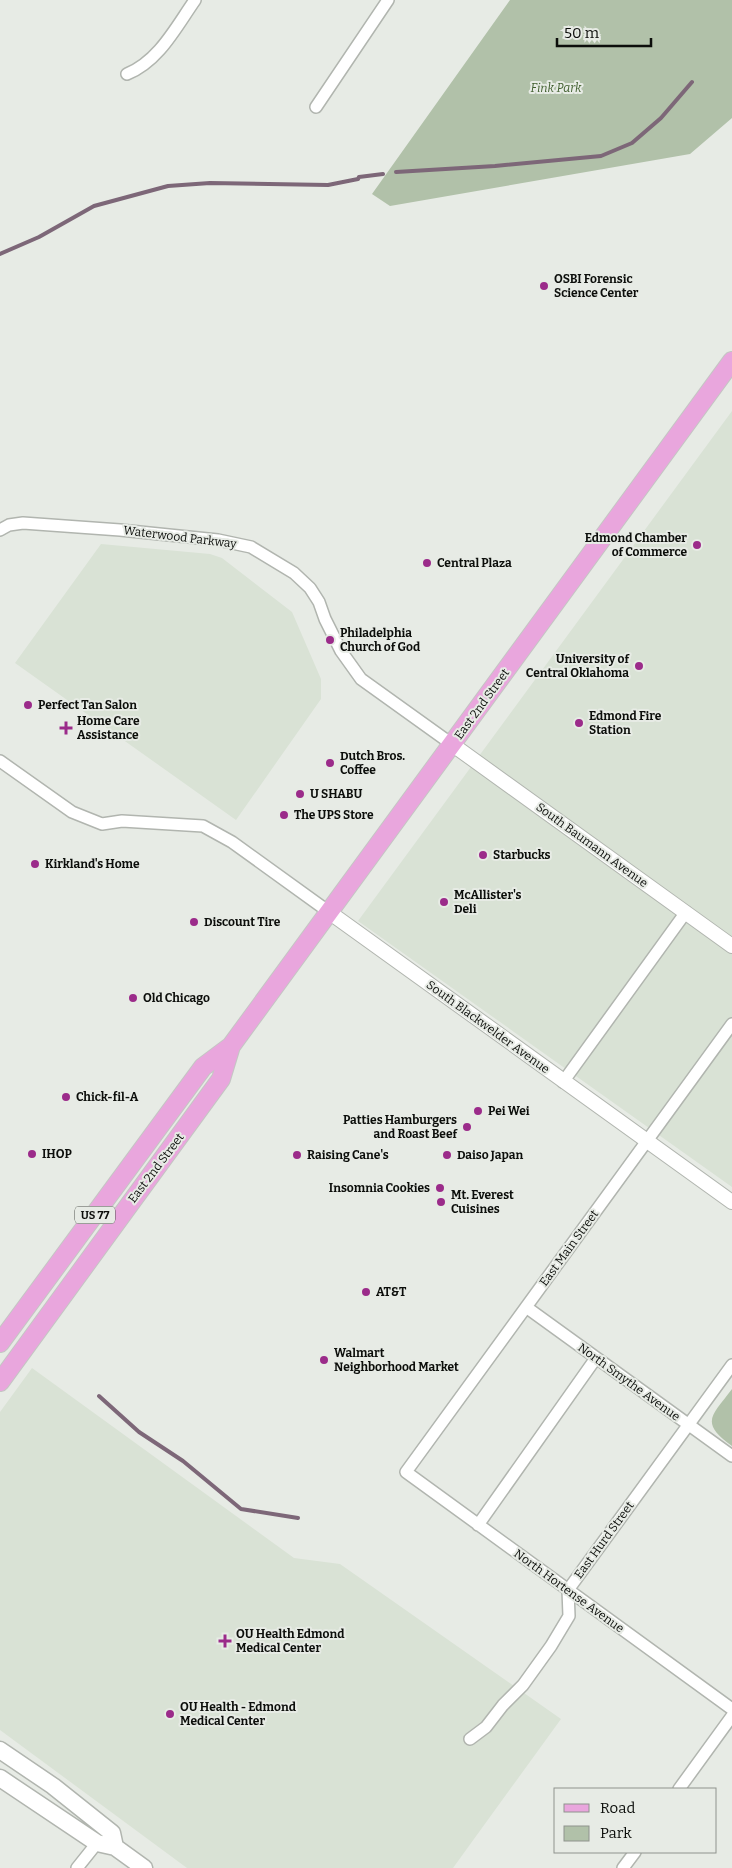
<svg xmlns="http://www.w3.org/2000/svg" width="732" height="1868" font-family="Bitter,serif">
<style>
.built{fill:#d9e2d5}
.green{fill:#b1c1a9}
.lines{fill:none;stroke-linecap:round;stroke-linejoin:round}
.stream{stroke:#7d6778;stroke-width:4}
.minor-casing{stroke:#b1b5af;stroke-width:14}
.tertiary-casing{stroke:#b1b5af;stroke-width:16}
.secondary-casing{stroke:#b1b5af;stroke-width:19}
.primary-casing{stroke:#c5c5c4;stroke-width:20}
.minor{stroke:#fff;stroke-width:11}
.tertiary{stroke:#fff;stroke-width:14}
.secondary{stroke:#fff;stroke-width:16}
.primary{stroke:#e9a6dd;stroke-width:18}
.poi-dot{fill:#9b2b8a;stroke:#e7ebe5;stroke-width:2}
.labels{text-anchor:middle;stroke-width:4;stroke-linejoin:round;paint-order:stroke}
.shield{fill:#e7ebe5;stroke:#4e504c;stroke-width:1}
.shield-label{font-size:11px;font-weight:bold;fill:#0c0e0b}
.park-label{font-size:12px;font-style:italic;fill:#3f5e2d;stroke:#e7ebe5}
.poi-label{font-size:12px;font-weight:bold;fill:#0c0e0b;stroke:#e7ebe5;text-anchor:start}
.street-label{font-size:12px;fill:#0c0e0b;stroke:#e7ebe5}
</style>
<rect width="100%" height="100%" fill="#e7ebe5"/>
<path class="built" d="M732,411v776l-374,-266z
M101,544l109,10 12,4 70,54 29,67v20l-85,121 -221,-157z
M32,1368l262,190 46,6 221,155 -108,149h-266l-187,-138v-318z"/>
<path class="green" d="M510,0h222v118l-42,36 -300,52 -18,-12z
M732,1389v57c-33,-24 -20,-30 0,-57z"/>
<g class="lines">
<path class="stream" d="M396,172l99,-6 106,-10 31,-13 29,-25 31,-36
M0,254l39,-17 55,-31 74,-20 42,-3 118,2 30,-6 1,-2 24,-3
M99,1396l40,36 44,29 58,48 57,9"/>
<g class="minor-casing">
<path id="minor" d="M127,74c32,-13 49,-47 68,-74
M316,107l72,-107
M0,530l9,-5 14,-2 97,7 98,10 33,7 43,26 16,15 9,14 6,17 16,32 20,28 92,66
M0,761l72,51 30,12 20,-3 81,5 29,16 97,70
M732,1024l-326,448 326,237
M563,1082l123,-170
M526,1307l206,149
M478,1525l118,-167
M470,1739l16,-12 17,-22 20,-20 28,-39 18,-30 -1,-26 164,-225
M679,1789l53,-73
M77,1868l20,-25
M623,1868l12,-16"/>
</g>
<g class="tertiary-casing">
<path id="tertiary" d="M453,745l279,201
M329,912l403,290"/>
</g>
<g class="secondary-casing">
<path id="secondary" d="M0,1750l53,36 59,47 3,14
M0,1778l97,65 18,4 29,21"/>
</g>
<g class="primary-casing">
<path id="primary" d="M0,1343l203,-276 28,-21 501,-685
M0,1382l221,-303 10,-33"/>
</g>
<use href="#minor" class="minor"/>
<use href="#tertiary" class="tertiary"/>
<use href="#secondary" class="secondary"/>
<use href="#primary" class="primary"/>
</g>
<g class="poi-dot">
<circle cx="544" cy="286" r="5"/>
<circle cx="697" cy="545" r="5"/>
<circle cx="427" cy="563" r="5"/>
<circle cx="330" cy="640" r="5"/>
<circle cx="639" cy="666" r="5"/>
<circle cx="28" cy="705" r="5"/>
<circle cx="579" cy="723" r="5"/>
<path d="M63.5 720.5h5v5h5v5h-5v5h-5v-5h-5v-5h5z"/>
<circle cx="330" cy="763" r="5"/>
<circle cx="300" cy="794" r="5"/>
<circle cx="284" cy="815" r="5"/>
<circle cx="483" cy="855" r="5"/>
<circle cx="35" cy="864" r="5"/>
<circle cx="444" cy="902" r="5"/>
<circle cx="194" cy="922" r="5"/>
<circle cx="133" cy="998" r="5"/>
<circle cx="66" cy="1097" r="5"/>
<circle cx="478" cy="1111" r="5"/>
<circle cx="467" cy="1127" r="5"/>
<circle cx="32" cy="1154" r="5"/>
<circle cx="297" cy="1155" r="5"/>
<circle cx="447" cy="1155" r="5"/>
<circle cx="440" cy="1188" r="5"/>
<circle cx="441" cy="1202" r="5"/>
<circle cx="366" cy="1292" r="5"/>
<circle cx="324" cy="1360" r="5"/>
<path d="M222.5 1633.5h5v5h5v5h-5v5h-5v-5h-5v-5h5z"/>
<circle cx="170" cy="1714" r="5"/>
</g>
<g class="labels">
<rect class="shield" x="75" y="1206.5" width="40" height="17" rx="4"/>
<g class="shield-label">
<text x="95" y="1219">US 77</text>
</g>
<g class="park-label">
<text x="556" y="92">Fink Park</text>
</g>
<g class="poi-label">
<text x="554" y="283">OSBI Forensic<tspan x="554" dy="14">Science Center</tspan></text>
<text x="687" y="542" text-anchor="end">Edmond Chamber<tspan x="687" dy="14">of Commerce</tspan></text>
<text x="437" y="567">Central Plaza</text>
<text x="340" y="637">Philadelphia<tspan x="340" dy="14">Church of God</tspan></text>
<text x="629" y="663" text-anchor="end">University of<tspan x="629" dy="14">Central Oklahoma</tspan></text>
<text x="38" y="709">Perfect Tan Salon</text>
<text x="589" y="720">Edmond Fire<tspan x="589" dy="14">Station</tspan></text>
<text x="77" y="725">Home Care<tspan x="77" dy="14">Assistance</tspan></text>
<text x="340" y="760">Dutch Bros.<tspan x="340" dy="14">Coffee</tspan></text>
<text x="310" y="798">U SHABU</text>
<text x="294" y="819">The UPS Store</text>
<text x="493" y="859">Starbucks</text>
<text x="45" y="868">Kirkland's Home</text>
<text x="454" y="899">McAllister's<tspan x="454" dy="14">Deli</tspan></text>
<text x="204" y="926">Discount Tire</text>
<text x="143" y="1002">Old Chicago</text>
<text x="76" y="1101">Chick-fil-A</text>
<text x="488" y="1115">Pei Wei</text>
<text x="457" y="1124" text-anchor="end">Patties Hamburgers<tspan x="457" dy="14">and Roast Beef</tspan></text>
<text x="42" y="1158">IHOP</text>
<text x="307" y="1159">Raising Cane's</text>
<text x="457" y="1159">Daiso Japan</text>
<text x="430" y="1192" text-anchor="end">Insomnia Cookies</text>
<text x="451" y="1199">Mt. Everest<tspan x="451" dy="14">Cuisines</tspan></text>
<text x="376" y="1296">AT&amp;T</text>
<text x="334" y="1357">Walmart<tspan x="334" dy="14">Neighborhood Market</tspan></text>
<text x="236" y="1638">OU Health Edmond<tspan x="236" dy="14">Medical Center</tspan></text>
<text x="180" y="1711">OU Health - Edmond<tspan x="180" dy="14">Medical Center</tspan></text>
</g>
<g class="street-label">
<text transform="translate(180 537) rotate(7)" y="4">Waterwood Parkway</text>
<text transform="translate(482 704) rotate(-54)" y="4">East 2nd Street</text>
<text transform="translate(592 845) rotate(36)" y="4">South Baumann Avenue</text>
<text transform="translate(488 1027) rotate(36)" y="4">South Blackwelder Avenue</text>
<text transform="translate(156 1168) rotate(-53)" y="4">East 2nd Street</text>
<text transform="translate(569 1248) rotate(-54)" y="4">East Main Street</text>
<text transform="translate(629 1382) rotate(36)" y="4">North Smythe Avenue</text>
<text transform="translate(604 1540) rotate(-54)" y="4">East Hurd Street</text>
<text transform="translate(569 1591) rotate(36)" y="4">North Hortense Avenue</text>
</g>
</g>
<rect x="554" y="1788" width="162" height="65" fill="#e7ebe5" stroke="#8f938e"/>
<rect x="564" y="1804" width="25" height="8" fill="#e9a6dd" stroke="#8f938e"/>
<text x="600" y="1813" font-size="15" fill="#0c0e0b">Road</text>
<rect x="564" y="1826" width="25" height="15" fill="#b1c1a9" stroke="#8f938e"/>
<text x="600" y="1838" font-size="15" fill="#0c0e0b">Park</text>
<path d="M557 38v8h94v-8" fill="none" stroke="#0c0e0b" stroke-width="2.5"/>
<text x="564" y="38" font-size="15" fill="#0c0e0b" stroke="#e7ebe5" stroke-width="4" paint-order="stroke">50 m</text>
</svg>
